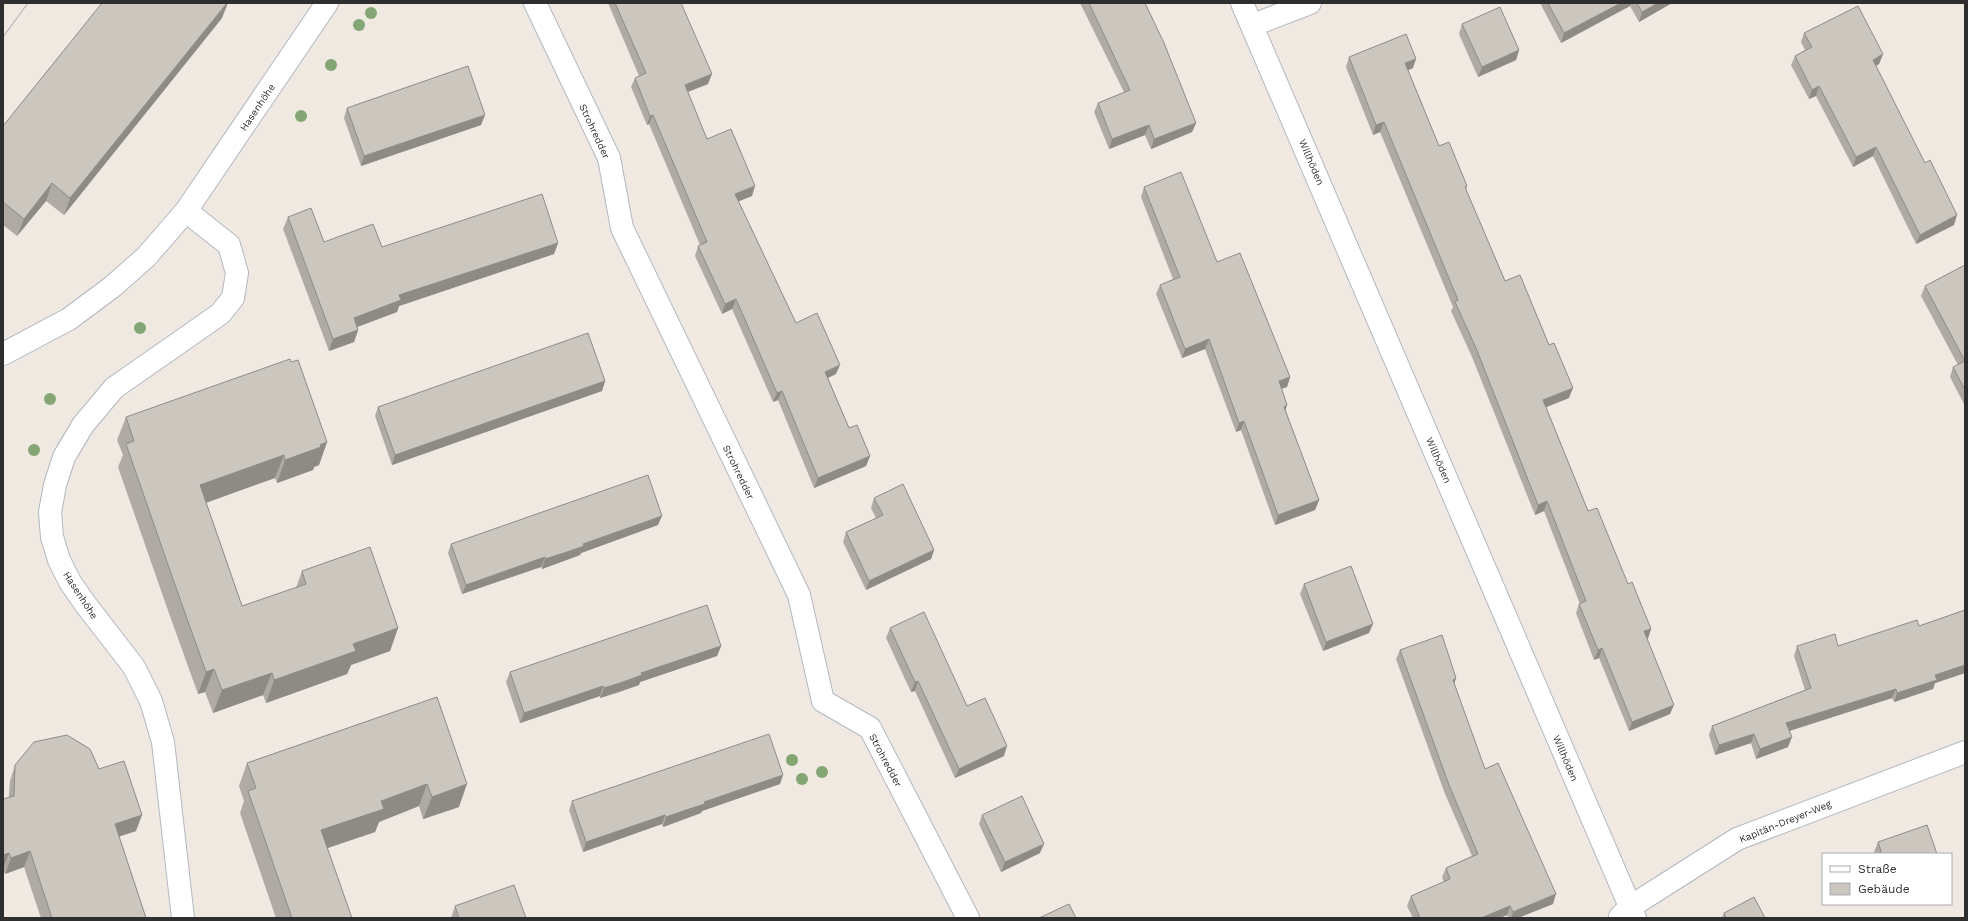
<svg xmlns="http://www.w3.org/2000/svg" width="1968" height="921" font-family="'Work Sans',sans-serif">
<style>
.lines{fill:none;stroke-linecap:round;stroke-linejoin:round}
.minor-casing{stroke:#b4b7c1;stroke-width:24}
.minor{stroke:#fff;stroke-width:22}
.tram{stroke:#a3a6b8;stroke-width:1}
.tree{fill:#84a574}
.wall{fill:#afaba4}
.shaded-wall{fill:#8e8b86}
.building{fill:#cbc7bf;stroke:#8e8b86}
.labels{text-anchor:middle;stroke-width:4;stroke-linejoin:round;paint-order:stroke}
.street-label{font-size:10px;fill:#2e2e2e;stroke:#fff}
</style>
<rect width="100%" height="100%" fill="#efe9e1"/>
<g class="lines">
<g class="minor-casing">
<path id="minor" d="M535,3l74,155 13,70 177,367 24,106 47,27 98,190
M1242,3l393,915
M1253,25l57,-22
M3,354l66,-35 43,-32 34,-30 40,-46 141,-208
M1620,917l10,-10 107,-68 228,-87
M183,918l-20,-176 -12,-41 -17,-34 -48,-62 -16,-23 -11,-22 -7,-23 -2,-25 5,-27 9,-28 19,-32 31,-37 106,-74 13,-16 4,-25 -8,-28 -43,-34"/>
</g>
<use href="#minor" class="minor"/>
<path class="tram" d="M3,37l25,-34"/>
</g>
<g class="tree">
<circle cx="371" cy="13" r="6"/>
<circle cx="359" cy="25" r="6"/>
<circle cx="331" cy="65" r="6"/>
<circle cx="301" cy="116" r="6"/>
<circle cx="140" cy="328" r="6"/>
<circle cx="50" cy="399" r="6"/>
<circle cx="34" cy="450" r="6"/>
<circle cx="792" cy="760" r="6"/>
<circle cx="822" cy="772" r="6"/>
<circle cx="802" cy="779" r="6"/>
</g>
<path class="wall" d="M608,3h73l27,81 -20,8 19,47 45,57 -14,5 58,122 40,51 -8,4 21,50 21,28 -4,10 -52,22 -36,-88 -5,2 -41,-93 -10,5 -27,-58 3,-10 2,-1 -51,-121 -2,1 -16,-38 4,-9 4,-2z
M1080,3h65l51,120 -4,9 -41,17 -6,-14 -36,14 -15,-37 4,-9 26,-11z
M1540,3h132l-33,19 -9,-16 -69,37z
M222,18l-158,197 -18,-14 -29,35 -14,-11v-99z
M1462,24l57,26 -3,10 -38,17 -19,-43z
M1804,33l79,21 -4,10 -3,2 78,159 -38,19 -43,-88 -20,11 -37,-71 -7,3 -18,-34 4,-9 10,-6 -4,-8z
M1349,57l64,11 -5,2 31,76 28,40 -1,4 39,91 64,117 -23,9 42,104 40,73 23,45 -3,9h-1l23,76 -41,17 -30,-73 -5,2 -18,-47 3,-9h1l-36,-93 -9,4 -63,-158 -21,-46 2,-4 -73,-175 -7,3 -27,-68z
M347,108l134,17 -120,41 -17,-48z
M1144,187l73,75 73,115 -3,10 -6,2 6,16 -2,6 34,89 -4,10 -40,15 -34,-95 -5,2 -31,-83 -23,9 -26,-64 4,-9 13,-6 -32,-82z
M288,217l36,25 58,5 176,-4 -4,11 -155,52 -2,6 -40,15 1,3 -4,12 -25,9 -46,-122z
M1965,265v141l-15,-29 3,-10 5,-2 -37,-69 4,-10z
M605,381l-3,10 -210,74 -17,-49 3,-9z
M126,417l201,25 -8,23 -5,2 -1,3 -36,13 -2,-5 -69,24 36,104 54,-18 6,-17 96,57 -8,23 -39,14 -4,9 -81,29 -3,-8 -50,18 -8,-21 -7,2 -32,-89 -48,-138 5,-12 -6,-15z
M874,498l60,52 -3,9 -65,31 -23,-48 3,-10 30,-14 -5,-10z
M658,525l-77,28 -1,2 -38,14 -1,-2 -79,27 -14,-41 3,-9z
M1304,584l65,49 -46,18 -23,-57z
M1965,610v63l-30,10 -2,6 -39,13 -2,-4 -103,33 -1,16 -32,12 -5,-16 -36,12 -6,-20 3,-9 93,-36 -11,-34 3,-10h41l81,-20z
M890,628l77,78 37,50 -49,22 -40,-87 -4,1 -25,-54z
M721,646l-4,10 -77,26 -1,3 -19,7 -20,6v-2l-80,27 -14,-41 4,-10z
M1400,650l56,28 -2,6 31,85 68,135 -35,14h-10l-1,-3 -7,3h-87l-6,-12 4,-10 33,-14 -2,-5 4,-9 26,-12 -27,-62 -49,-135z
M437,697l22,110 -36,12 -4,-13 -40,16 -4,10 -48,16 25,70h-76l-36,-105 4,-12 -5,-15 8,-23z
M15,765l84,4 37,62 -17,5 27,82h-105l-17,-51 -19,7 -2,-5 7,-88z
M780,784l-78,27 -1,2 -38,14 -1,-3 -79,28 -14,-42 3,-9z
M982,815l58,38 -39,19 -22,-48z
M1878,842l59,12h-62l-1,-2z
M455,906l71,12h-75z
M1724,913l41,5h-43z"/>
<path class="shaded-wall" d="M227,3h1l-6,15 -158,197 6,-17z
M1621,3h10l-1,3 -69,37 3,-10z
M1658,3h14l-33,19 3,-10z
M1519,50l-3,10 -38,17 4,-10z
M1883,54l-4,10 -10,5 4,-9z
M1416,59l-3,9 -11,5 3,-10z
M712,74l-4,10 -26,10 3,-9z
M1819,86l-3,10 -7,3 3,-9z
M485,115l-4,10 -120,41 3,-10z
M653,115l-4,9 -2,1 3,-9z
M1384,122l-4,10 -7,3 3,-10z
M1196,123l-4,9 -41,17 3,-10z
M1149,125l-4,10 -36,14 3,-10z
M1876,147l-3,9 -20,11 3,-10z
M52,183l-6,18 -29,35 7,-17z
M755,186l-3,10 -20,8 3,-10z
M1957,215l-3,10 -38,19 4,-9z
M558,243l-4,11 -155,52 -2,6 -48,18 5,-12 45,-23z
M736,299l-4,10 -10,5 3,-10z
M358,330l-4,12 -25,9 4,-12z
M1209,339l-4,10 -23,9 3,-9z
M840,365l-4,9 -15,7 4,-9z
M1290,377l-3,10 -12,4 4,-10z
M605,381l-3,10 -210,74 3,-10z
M1573,388l-4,10 -30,12 4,-10z
M782,391l-4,9 -5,2 4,-9z
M1287,405l-3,10v-8z
M1244,421l-3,9 -5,2 3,-9z
M327,442l-8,23 -5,2 -1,3 -36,13 8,-23z
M284,455l-9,23 -83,30 8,-23z
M870,456l-4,10 -52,22 4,-10z
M1319,500l-4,10 -40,15 3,-10z
M1547,501l-3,10 -9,4 3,-10z
M662,516l-4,9 -77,28 -1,2 -38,14 3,-10 38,-15z
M934,550l-3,9 -65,31 3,-9z
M545,557l-4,10 -79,27 4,-9z
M1373,624l-4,9 -46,18 3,-9z
M398,628l-8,23 -39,14 -4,9 -81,29 8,-23 79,-36z
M1651,629l-3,9 -8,3 4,-10z
M721,646l-4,10 -77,26 -1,3 -39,13 4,-10 37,-15z
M1602,648l-3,10 -5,2 4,-10z
M1965,665v8l-30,10 -2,6 -39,13 3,-9 38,-18z
M214,669l-9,23 -7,2 8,-22z
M272,673l-9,22 -50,18 9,-23z
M1456,678l-3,10v-8z
M918,681l-3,10 -4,1 4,-10z
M603,686l-3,10 -80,27 4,-10z
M1896,689l-4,9 -109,35 3,-10z
M1674,705l-4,9 -41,17 3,-9z
M1754,734l-3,9 -36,12 4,-10z
M1792,737l-4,10 -32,12 4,-10z
M1007,746l-3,10 -49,22 4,-9z
M783,775l-3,9 -78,27 -1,2 -38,14 3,-10 38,-15z
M427,784l-8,22 -40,16 -4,10 -62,21 8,-23 60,-29z
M467,784l-8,23 -36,12 9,-22z
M142,815l-6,16 -27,9 6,-16z
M665,815l-3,9 -79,28 3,-10z
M1044,844l-4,9 -39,19 4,-10z
M30,851l-6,16 -19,7 6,-16z
M9,853l-6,16v-14z
M1556,894l-3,10 -35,14h-7l2,-6z
M1510,906l-3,9 -7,3h-19z"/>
<path class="building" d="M102,3h125l-157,195 -18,-15 -28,36 -21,-17v-76z
M615,3h66l31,71 -27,11 22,54 24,-10 24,57 -20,8 61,129 21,-10 23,52 -15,7 24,56 8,-3 13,31 -52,22 -36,-87 -5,2 -41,-94 -11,5 -27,-58 9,-4 -54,-127 -3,1 -15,-38 11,-5z
M1089,3h56l19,40 32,80 -42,16 -5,-14 -37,14 -14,-36 32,-13z
M1548,3h73l-57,30z
M1637,3h21l-16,9z
M1858,6l25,48 -10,6 52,103 5,-3 27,55 -37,20 -44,-88 -20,10 -37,-71 -7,4 -17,-34 17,-9 -8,-14z
M1500,7l19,43 -37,17 -20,-43z
M1406,34l10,25 -11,4 34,83 10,-4 18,44 -2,1 40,94 15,-6 29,70 5,-2 19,45 -30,12 45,111 9,-3 31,76 4,-2 19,47 -7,2 30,74 -42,17 -30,-74 -4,2 -19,-46 7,-3 -39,-100 -9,4 -62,-157 -21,-46 3,-2 -74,-178 -8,3 -27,-68z
M468,66l17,49 -121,41 -17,-48z
M1181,172l36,90 23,-9 50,124 -11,4 8,24 -3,2 35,93 -41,15 -34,-94 -5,2 -30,-84 -24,10 -25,-64 20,-8 -36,-90z
M542,194l16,49 -159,52 2,5 -47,18 4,12 -25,9 -45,-122 23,-9 13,34 49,-18 9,23z
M1965,265v125l-12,-23 12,-6 -40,-75z
M588,333l17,48 -210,74 -17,-48z
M290,359l1,3 7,-2 29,82 -7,3 1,2 -36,13 -1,-5 -84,30 42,121 64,-22 -4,-13 68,-24 28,81 -45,16 3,7 -82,29 -2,-7 -50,17 -8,-21 -8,3 -32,-90 -48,-138 8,-3 -8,-24z
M648,475l14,41 -79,28 1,2 -20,7 -19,6v-2l-79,28 -15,-41z
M903,484l31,66 -65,31 -23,-49 37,-17 -9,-17z
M1351,566l22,58 -47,18 -22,-58z
M707,605l14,41 -80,27 1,2 -19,7 -19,6 -1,-2 -79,27 -14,-41z
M1965,610v55l-30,10 2,5 -40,13 -1,-4 -110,34 6,14 -32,12 -6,-15 -35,11 -7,-19 99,-38 -14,-42 38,-12 3,12 79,-26 2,6z
M924,612l43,94 18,-8 22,48 -48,23 -41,-88 -3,1 -25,-54z
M1442,635l14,43 -3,2 32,89 13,-6 58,131 -43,18 -3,-6 -29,12h-61l-9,-22 39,-17 -4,-11 32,-14 -29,-69 -49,-135z
M437,697l30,87 -35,13 -5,-13 -46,17 3,8 -63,21 31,88h-60l-44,-127 8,-3 -9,-25z
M769,734l14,41 -79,27 1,2 -19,6 -20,7 -1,-2 -79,27 -14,-41z
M67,735l23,14 9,20 25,-8 18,54 -27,9 31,94h-94l-22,-67 -19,7 -2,-5 -6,2v-56l11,-3 1,-31 19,-23z
M1022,796l22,48 -39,18 -23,-47z
M1927,825l10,29h-55l-4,-12z
M514,885l12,33h-67l-4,-12z
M1754,897l11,21h-39l-2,-5z
M1069,904l7,14h-37z"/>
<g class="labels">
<g class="street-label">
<text transform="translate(257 107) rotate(-56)" y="4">Hasenhöhe</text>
<text transform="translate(595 131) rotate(65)" y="4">Strohredder</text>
<text transform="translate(1312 162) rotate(67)" y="4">Willhöden</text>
<text transform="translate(1439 460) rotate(67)" y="4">Willhöden</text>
<text transform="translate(739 472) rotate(64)" y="4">Strohredder</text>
<text transform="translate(81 595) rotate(57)" y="4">Hasenhöhe</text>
<text transform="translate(1566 758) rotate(67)" y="4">Willhöden</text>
<text transform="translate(886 760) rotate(62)" y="4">Strohredder</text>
<text transform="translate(1785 821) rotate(-22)" y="4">Kapitän-Dreyer-Weg</text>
</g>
</g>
<rect width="1968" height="921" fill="none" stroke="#2e2e2e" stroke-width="8"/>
<rect x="1822" y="853" width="130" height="52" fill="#ffffff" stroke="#ababab"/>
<rect x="1830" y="866" width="20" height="6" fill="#ffffff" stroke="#ababab"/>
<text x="1858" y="873" font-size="12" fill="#2e2e2e">Straße</text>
<rect x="1830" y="883" width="20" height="12" fill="#cbc7bf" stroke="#ababab"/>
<text x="1858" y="893" font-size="12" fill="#2e2e2e">Gebäude</text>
</svg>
